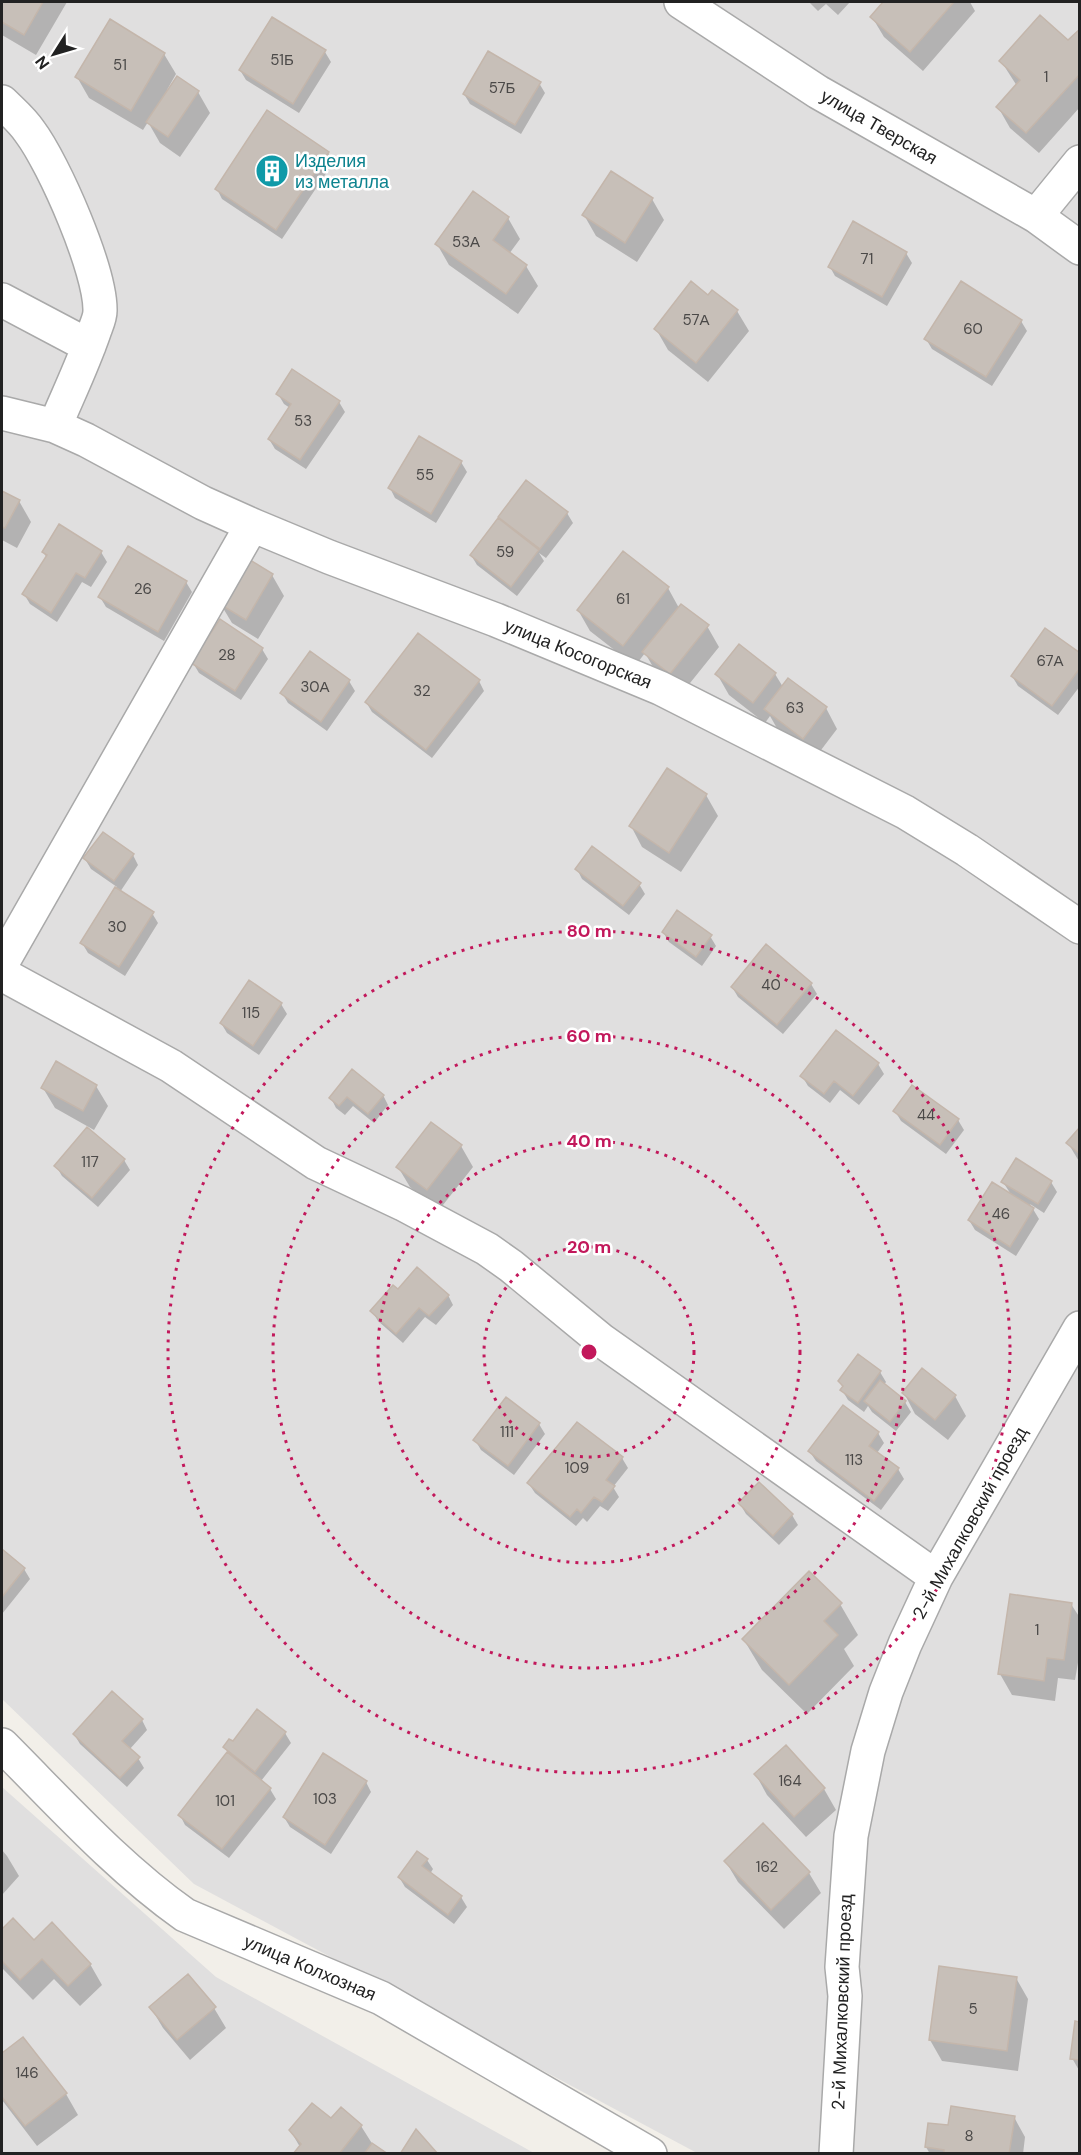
<svg xmlns="http://www.w3.org/2000/svg" width="1081" height="2155" font-family="'DM Sans',sans-serif">
<style>
.residential{fill:#e0dfdf}
.shadow{fill:#0003}
.building{fill:#c7bfb8;stroke:#c4b6ab;stroke-width:1.5}
.lines{fill:none;stroke-linecap:round;stroke-linejoin:round}
.minor-casing{stroke:#a9a9a9;stroke-width:36}
.minor{stroke:#fff;stroke-width:33}
.ring{fill:none;stroke:#c2185b;stroke-width:3;stroke-dasharray:3 6}
.labels{text-anchor:middle;stroke-width:5;stroke-linejoin:round;paint-order:stroke}
.number-label{font-size:15px;fill:#4b4948}
.street-label{font-size:18px;fill:#222;stroke:#fff}
.culture-label{font-size:18px;fill:#0d838f;stroke:#fff;text-anchor:start}
.centre{fill:#c2185b;stroke:#fff;stroke-width:3}
.ring-label{font-size:18px;text-anchor:middle;font-weight:bold;fill:#c2185b;stroke:#fff;stroke-width:5;stroke-linejoin:round;paint-order:stroke}
</style>
<rect width="100%" height="100%" fill="#f2efe9"/>
<path class="residential" d="M2,2h1077v2151h-382l-503,-269 -192,-185z
M2,1787l214,190 318,176h-532z"/>
<path class="shadow" d="M2,2h65l-31,53 -34,-20z
M809,2h41l-12,13 -12,-11 -8,7z
M885,2h85l5,9 -52,60 -39,-34 -12,-20z
M1080,31v76l-41,46 -29,-25 -12,-21 19,-21 -16,-25 67,-18z
M325,52l6,10 -32,51 -53,-33 -6,-10z
M164,54l12,20 -9,16 31,2 12,21 -30,44 -20,-14 -12,-21 -5,8 -54,-32 -12,-21z
M539,83l6,10 -24,41 -51,-30 -6,-10z
M328,153l5,10 -51,76 -60,-40 -5,-10z
M473,193l35,25 12,21 -11,15 17,12 12,20 -20,28 -69,-49 -12,-21z
M652,199l12,21 -27,42 -41,-26 -12,-21z
M906,253l6,10 -25,43 -52,-30 -5,-9z
M709,297l28,14 12,20 -41,51 -40,-32 -12,-21z
M1021,321l6,10 -35,55 -60,-37 -6,-10z
M278,394l61,8 6,10 -39,57 -31,-20 -6,-10 21,-31 -6,-4z
M461,462l6,10 -31,51 -41,-25 -5,-10z
M527,482l40,31 6,10 -27,35 -7,-5 5,8 -27,35 -40,-31 -6,-10 34,-30 -5,-8z
M2,492l17,9 12,21 -14,26 -15,-8z
M43,552h58l6,10 -16,25 -9,-5 -25,40 -27,-18 -6,-10 23,-36z
M246,559l26,16 12,21 -26,43 -26,-16 -12,-20z
M186,582l6,10 -28,49 -58,-34 -6,-10z
M668,588l11,20 28,18 12,21 -37,46 -26,-21 -11,-19 -10,13 -45,-35 -12,-21z
M739,646l36,28 8,13 43,21 11,21 -22,29 -37,-28 -8,-14 -5,7 -36,-28 -12,-21z
M262,649l6,10 -27,41 -42,-27 -6,-10z
M1080,655v31l-22,29 -40,-29 -6,-10z
M349,681l6,10 -28,40 -39,-28 -6,-10z
M479,681l5,10 -52,67 -60,-46 -6,-10z
M706,795l12,21 -37,56 -39,-25 -11,-21z
M133,855l5,10 -18,27 32,21 6,10 -33,53 -37,-23 -6,-10 35,-56 -26,-18 -6,-10z
M577,869l62,15 6,10 -16,21 -47,-36z
M663,932l47,4 6,10 -14,20 -33,-24z
M811,984l6,10 -34,40 -45,-37 -6,-10z
M281,1004l6,10 -28,41 -32,-22 -6,-10z
M878,1064l6,10 -25,31 -19,-15 -10,13 -22,-17 -6,-10z
M352,1071l31,24 5,10 -14,18 -21,-17 -8,9 -9,-7 -5,-10z
M96,1086l12,20 -14,24 -39,-22 -12,-20z
M895,1111l63,9 6,10 -18,24 -45,-33z
M1080,1129v34l-12,-20z
M461,1146l12,21 -34,43 -29,-23 -12,-20z
M124,1160l6,10 -32,37 -36,-31 -6,-10z
M1003,1182h48l6,10 -13,21 -14,-9 9,15 -23,37 -41,-26 -6,-10 43,-24z
M398,1291l50,4 5,10 -17,20 -11,-8 -22,26 -25,-22 -6,-10z
M880,1372l6,10 -2,3 21,17 6,10 -15,19 -24,-19 -4,-6 -4,6 -16,-12 -6,-10 1,-2 -4,-7z
M904,1393l51,3 11,20 -18,24 -33,-26z
M539,1424l6,10 -31,41 -33,-25 -6,-10z
M878,1433l6,10 -7,10 21,16 6,10 -23,31 -65,-49 -6,-9z
M622,1458l6,10 -15,19 6,10 -11,14 -8,-5 -13,16 -4,-4 -7,8 -41,-33 -6,-9z
M740,1504l52,11 6,10 -19,20 -33,-31z
M2,1551l22,18 6,10 -28,35z
M840,1604l18,31 -14,14 10,17 -47,48 -45,-44 -18,-30z
M1071,1604l9,14v33l-5,29 -17,-2 -3,23 -43,-6 -12,-21z
M142,1720l5,10 -18,20 9,8 6,10 -17,19 -47,-43 -6,-10z
M285,1733l6,10 -30,38 9,8 6,10 -47,59 -44,-33 -5,-10 48,-62 -3,-6 8,-4z
M786,1747l38,42 12,21 -30,27 -39,-42 -11,-20z
M366,1782l5,10 -40,62 -41,-27 -6,-10z
M763,1825l46,48 12,20 -37,36 -46,-47 -12,-20z
M2,1850l5,6 12,20 -17,19z
M427,1860l6,9 -3,5 31,23 6,10 -13,17 -49,-37 -6,-10z
M13,1920l21,22 56,22 12,21 -22,21 -26,-27 -21,21 -31,-32v-37z
M1016,1978l12,21 -10,72 -76,-10 -12,-21z
M151,2008h63l12,20 -36,32 -27,-32z
M1080,2023v49l-8,-14z
M23,2039l43,55 12,21 -41,31 -35,-46v-45z
M1014,2117l11,20 -2,17h-93l-4,-7 24,-20z
M332,2120l29,6 12,19 12,9h-90l5,-7 -10,-17z"/>
<path class="building" d="M2,2h41l-19,33 -22,-13z
M883,2h71l-44,50 -40,-35z
M1040,15l28,25 12,-11v45l-54,59 -30,-26 24,-27 -21,-19z
M272,17l54,33 -33,54 -54,-34z
M110,19l55,34 -34,58 -56,-34z
M488,51l53,31 -26,43 -52,-31z
M177,76l22,15 -31,46 -22,-15z
M267,110l62,42 -53,78 -61,-41z
M611,171l42,27 -28,45 -43,-28z
M473,191l36,26 -16,23 34,25 -21,29 -71,-50z
M853,221l54,31 -25,45 -54,-30z
M691,281l17,14 4,-5 26,20 -42,53 -42,-34z
M961,281l61,39 -36,57 -62,-38z
M292,369l48,32 -40,59 -32,-21 23,-35 -15,-10z
M419,436l43,25 -31,53 -43,-26z
M526,480l42,32 -28,37 -42,-32z
M2,491l18,9 -15,28 -3,-1z
M498,518l41,32 -28,37 -41,-32z
M59,524l43,27 -17,27 -9,-5 -25,40 -29,-19 25,-39 -5,-3z
M128,546l59,35 -29,51 -60,-35z
M623,551l46,36 -46,59 -46,-36z
M245,557l28,17 -27,46 -28,-17z
M681,604l28,21 -39,49 -28,-22z
M220,619l43,29 -28,43 -44,-28z
M1045,628l35,25v15l-28,38 -41,-30z
M418,633l62,47 -54,70 -61,-48z
M739,644l37,29 -23,30 -38,-29z
M310,651l40,29 -29,42 -41,-29z
M788,678l39,29 -24,32 -39,-30z
M667,768l40,26 -38,59 -40,-27z
M103,832l31,22 -20,27 -31,-23z
M592,846l49,37 -18,23 -48,-37z
M115,887l39,25 -35,55 -39,-24z
M677,910l35,25 -16,22 -34,-25z
M766,944l46,39 -35,42 -46,-38z
M249,980l33,23 -29,43 -33,-23z
M836,1030l43,33 -26,33 -19,-15 -10,13 -24,-18z
M56,1061l41,24 -14,26 -42,-23z
M352,1069l32,26 -16,19 -21,-17 -8,9 -10,-8z
M912,1085l47,34 -19,26 -47,-34z
M431,1122l31,23 -35,45 -31,-23z
M87,1127l38,32 -33,39 -38,-32z
M1080,1127v27l-14,-11z
M1016,1158l36,23 -14,23 -37,-22z
M992,1182l42,26 -24,39 -42,-27z
M417,1267l32,28 -20,21 -10,-8 -23,26 -26,-23 23,-26 5,4z
M858,1354l23,17 -23,32 -18,-13 3,-4 -5,-5z
M922,1368l34,27 -21,25 -33,-27z
M880,1380l26,21 -16,21 -26,-21z
M506,1397l34,26 -32,43 -35,-26z
M843,1405l36,27 -10,14 30,22 -25,33 -66,-50z
M577,1422l46,35 -17,23 9,6 -13,16 -8,-5 -13,16 -4,-4 -7,8 -43,-34z
M759,1482l34,32 -20,22 -35,-33z
M2,1549l23,19 -23,29z
M809,1571l33,32 -18,18 14,14 -49,50 -47,-46z
M1010,1594l62,9 -8,57 -17,-2 -3,23 -46,-7z
M112,1691l31,28 -21,22 18,16 -20,21 -47,-44z
M257,1709l29,23 -31,40 -32,-25 6,-8 4,2z
M786,1745l39,43 -31,29 -40,-43z
M227,1752l44,36 -49,61 -44,-34z
M323,1753l44,28 -42,64 -42,-28z
M763,1823l47,49 -39,38 -47,-49z
M417,1851l11,8 -6,7 40,30 -14,19 -50,-38z
M13,1918l21,22 18,-18 39,42 -23,22 -26,-27 -22,21 -18,-19v-32z
M939,1966l78,11 -10,74 -78,-11z
M188,1974l28,33 -39,33 -28,-33z
M1075,2021l5,1v38l-10,-1z
M23,2037l44,56 -42,33 -23,-29v-44z
M312,2103l19,15 10,-11 21,18 -23,29h-46l8,-10 -12,-14z
M951,2106l64,10 -6,38h-65v-4l-19,-3 3,-24 20,2z
M416,2129l22,25h-38z
M372,2143l16,11h-24z"/>
<g class="lines">
<g class="minor-casing">
<path id="minor" d="M681,2l137,90 218,124 44,32
M2,102c10,10 20,18 28,30 24,32 71,139 70,179 0,7 -4,15 -6,21 -11,32 -26,63 -39,94
M1036,216l44,-54
M2,300l87,46
M2,413l53,13 31,14 117,63 49,22 77,32 167,63 164,68 245,124 62,38 113,77
M2,963l250,-438
M2,974l169,92 145,97 87,41 84,45 24,17 90,74 335,237
M2,1745c58,58 115,122 183,170l196,83 269,156
M836,2154l9,-158 -3,-29 9,-131 17,-85 18,-59 19,-48 31,-67 144,-249"/>
</g>
<use href="#minor" class="minor"/>
</g>
<g class="ring">
<circle cx="589" cy="1352" r="105"/>
<circle cx="589" cy="1352" r="211"/>
<circle cx="589" cy="1352" r="316"/>
<circle cx="589" cy="1352" r="421"/>
</g>
<defs>
<g id="building-disc" transform="scale(1.725)"><circle r="9.5" fill="#0f9aa8" stroke="#fff"/><path d="M-4-6H4V6H1V3H-1V6H-4ZM-2.5-4.3h1.7v1.8h-1.7ZM.8-4.3h1.7v1.8H.8ZM-2.5-1h1.7V.8h-1.7ZM.8-1h1.7V.8H.8Z" fill="#fff"/></g>
</defs>
<g fill-rule="evenodd">
<use href="#building-disc" x="272" y="171"/>
</g>
<g class="labels">
<g class="number-label">
<text x="282" y="65">51Б</text>
<text x="120" y="70">51</text>
<text x="1046" y="82">1</text>
<text x="502" y="93">57Б</text>
<text x="466" y="247">53А</text>
<text x="867" y="264">71</text>
<text x="696" y="325">57А</text>
<text x="973" y="334">60</text>
<text x="303" y="426">53</text>
<text x="425" y="480">55</text>
<text x="505" y="557">59</text>
<text x="143" y="594">26</text>
<text x="623" y="604">61</text>
<text x="227" y="660">28</text>
<text x="1050" y="666">67А</text>
<text x="315" y="692">30А</text>
<text x="422" y="696">32</text>
<text x="795" y="713">63</text>
<text x="117" y="932">30</text>
<text x="771" y="990">40</text>
<text x="251" y="1018">115</text>
<text x="926" y="1120">44</text>
<text x="90" y="1167">117</text>
<text x="1001" y="1219">46</text>
<text x="507" y="1437">111</text>
<text x="854" y="1465">113</text>
<text x="577" y="1473">109</text>
<text x="1037" y="1635">1</text>
<text x="790" y="1786">164</text>
<text x="325" y="1804">103</text>
<text x="225" y="1806">101</text>
<text x="767" y="1872">162</text>
<text x="973" y="2014">5</text>
<text x="27" y="2078">146</text>
<text x="969" y="2141">8</text>
</g>
<g class="street-label">
<text transform="translate(879 127) rotate(30)" y="6">улица Тверская</text>
<text transform="translate(578 654) rotate(22)" y="6">улица Косогорская</text>
<text transform="translate(970 1523) rotate(-61)" y="6">2-й Михалковский проезд</text>
<text transform="translate(310 1968) rotate(23)" y="6">улица Колхозная</text>
<text transform="translate(842 2002) rotate(-88)" y="6">2-й Михалковский проезд</text>
</g>
<g class="culture-label">
<text x="295" y="167">Изделия<tspan x="295" dy="21">из металла</tspan></text>
</g>
</g>
<circle cx="589" cy="1352" r="9" class="centre"/>
<g class="ring-label">
<text x="589" y="937">80 m</text>
<text x="589" y="1042">60 m</text>
<text x="589" y="1147">40 m</text>
<text x="589" y="1253">20 m</text>
</g>
<rect width="1081" height="2155" fill="none" stroke="#222222" stroke-width="6"/>
<g transform="translate(54 54) rotate(233)" stroke="#ffffff" stroke-width="4.5" paint-order="stroke">
<path d="M0-4.5L10 22L0 15L-10 22Z" fill="#222222"/>
<text y="-9" font-size="16" font-weight="bold" text-anchor="middle" fill="#222222">N</text>
</g>
</svg>
